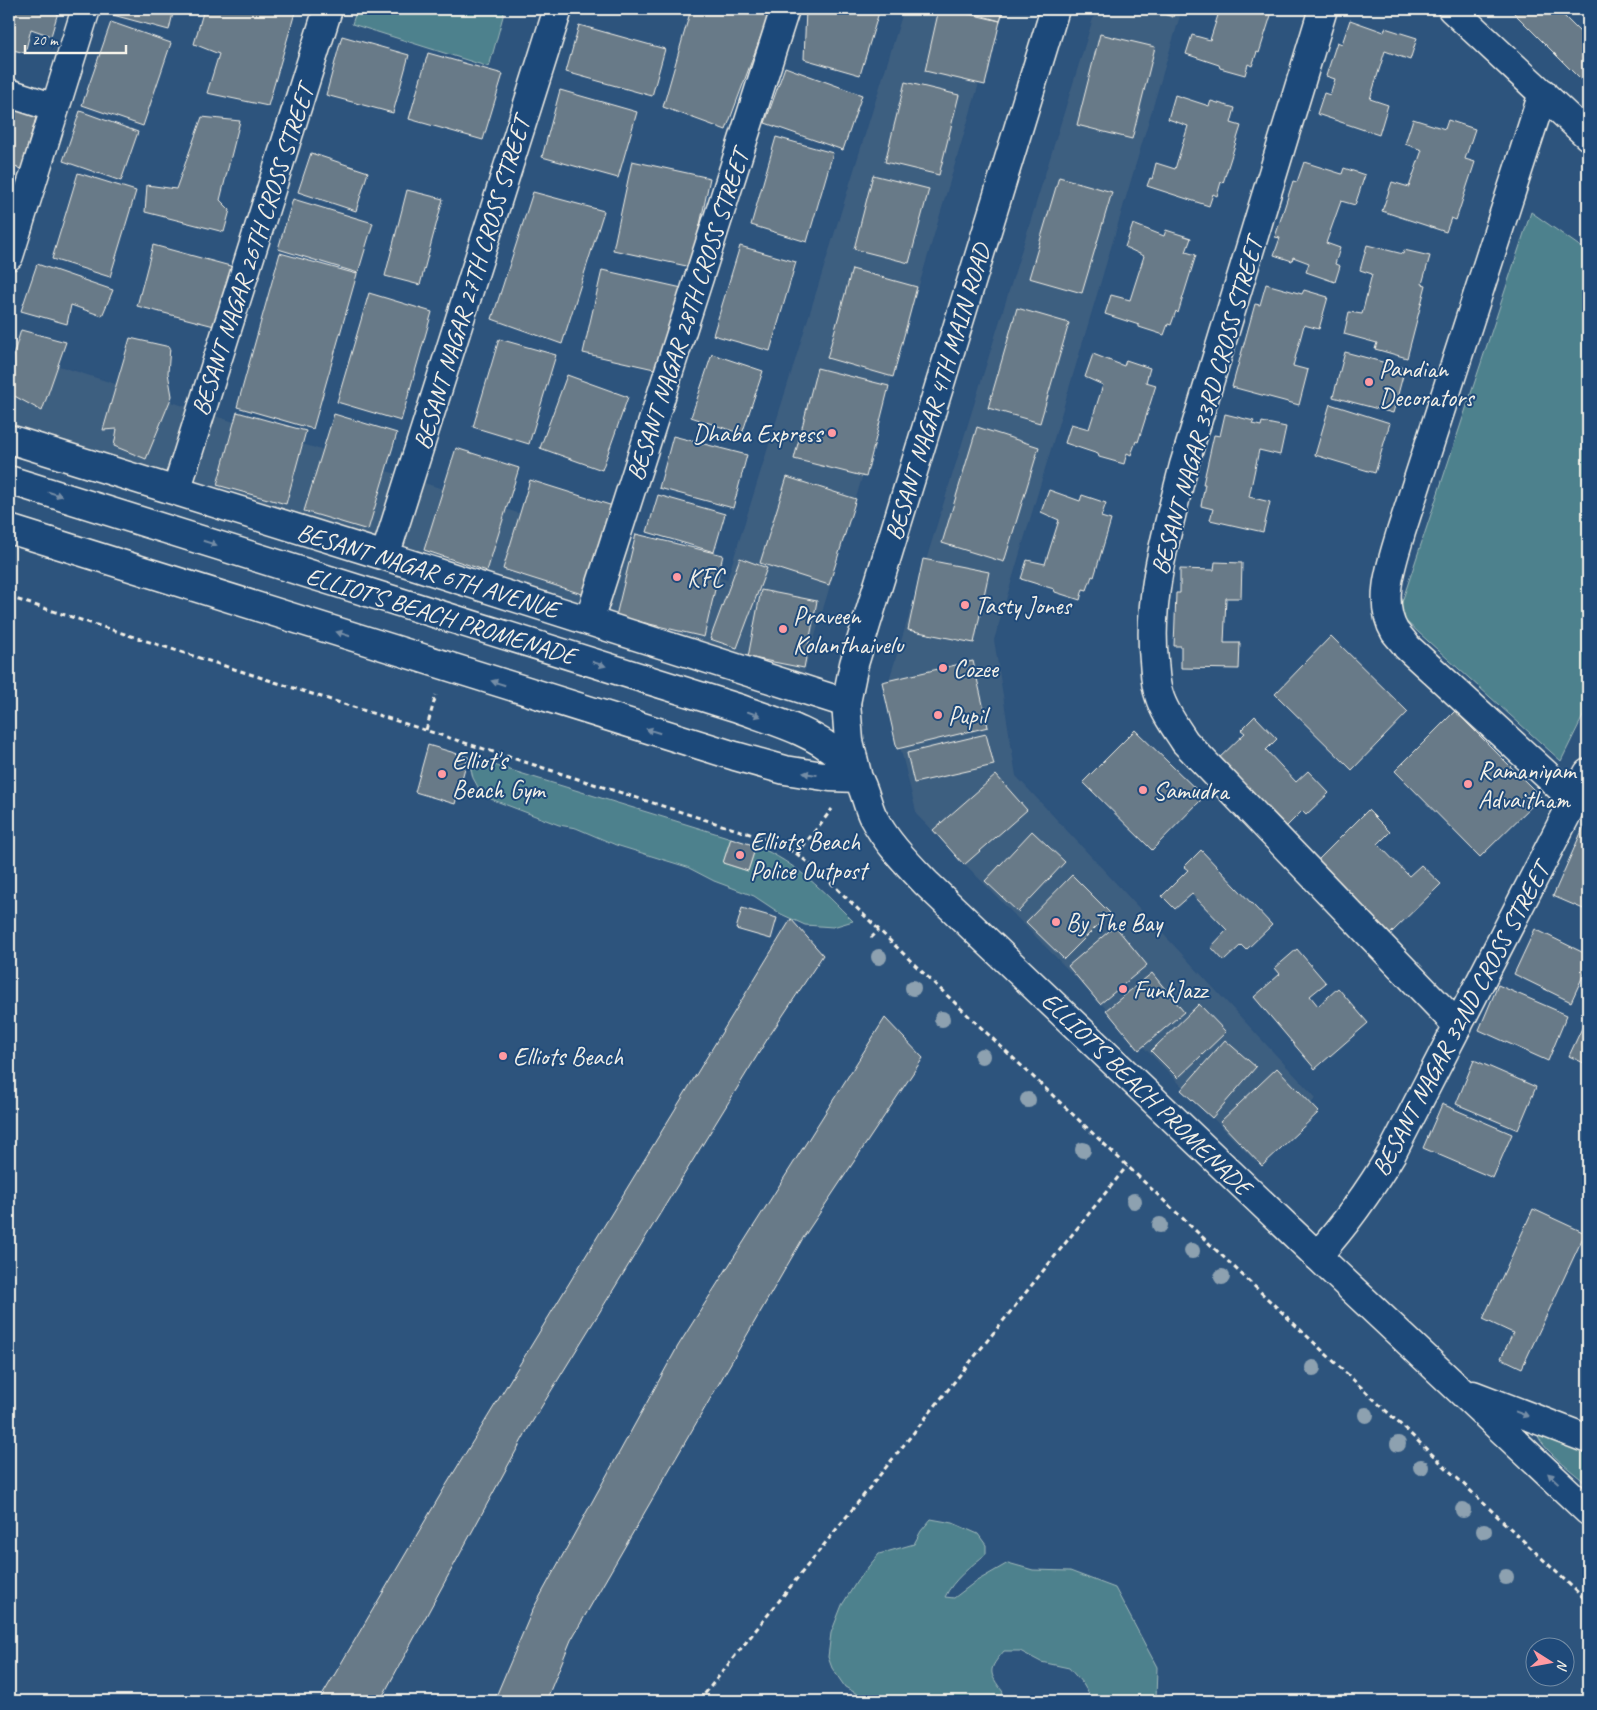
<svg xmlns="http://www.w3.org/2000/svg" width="1597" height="1710" font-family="Caveat,sans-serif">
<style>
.built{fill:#3e5f80}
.green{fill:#4d818d;stroke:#a0b9ba}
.building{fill:#677a88;stroke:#f4f1e8}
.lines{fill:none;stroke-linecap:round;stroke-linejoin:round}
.minor-casing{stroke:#f4f1e8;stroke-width:31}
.tertiary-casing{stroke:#f4f1e8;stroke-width:31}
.path{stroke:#f4f1e8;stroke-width:3;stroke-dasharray:5 4;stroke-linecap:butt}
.minor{stroke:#1f4a7a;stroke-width:28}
.tertiary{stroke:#1f4a7a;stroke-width:28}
.tree{fill:#8da1b0}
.oneway{fill:#748da6}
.poi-dot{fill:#ff9aa2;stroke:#1f4a7a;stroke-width:2}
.labels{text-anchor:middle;stroke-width:4;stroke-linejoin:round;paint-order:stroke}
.street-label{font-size:25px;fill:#f4f1e8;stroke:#1f4a7a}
.poi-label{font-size:25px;fill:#f4f1e8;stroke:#1f4a7a;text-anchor:start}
</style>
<rect width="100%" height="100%" fill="#2d547d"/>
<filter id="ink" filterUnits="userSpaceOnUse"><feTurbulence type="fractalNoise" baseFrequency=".02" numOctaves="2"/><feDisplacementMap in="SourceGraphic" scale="10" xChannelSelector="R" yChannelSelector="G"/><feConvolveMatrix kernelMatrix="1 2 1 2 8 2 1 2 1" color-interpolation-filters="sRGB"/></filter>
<g filter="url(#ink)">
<path class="built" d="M904,9h97l-205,691 -787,-262v-88l718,230z
M1096,9h86l-188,631 22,136 300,322 -60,64 -339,-347 -31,-125z"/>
<path class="green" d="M357,9h148l-16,58 -137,-43z
M1531,212l57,40v454l-27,55 -163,-147z
M468,757l263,81 -8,25 25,8 8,-25c41,17 67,45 97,75l-20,6 -28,-2 -24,-11 -27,-18 -40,-15 -27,-14 -71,-22 -40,-17 -17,-3 -76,-29 -10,-18z
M1537,1432l51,15v38c-12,-11 -50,-38 -51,-53z
M931,1519l22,4 25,11 8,11v9c-15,12 -33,26 -41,43l9,1 21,-16 33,-19 25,7 37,1 45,17 42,79 -1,32 -2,2h-61l-10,-17 -14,-16 -28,-6 -21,-11h-16c-16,19 -16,21 -1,41l-3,9h-105l-4,-3 -25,1 -21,-12 -13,-19 -4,-11 3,-24 11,-28 17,-27 20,-24 35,-10 7,-13z"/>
<path class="building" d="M9,9h50l-8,27 -20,-7 -6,24 -16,-4z
M114,9h60l-5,21 -56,-15z
M204,9h92l-28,97 -61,-13 12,-39 -25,-10z
M691,9h80l-45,121 -63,-23z
M806,9h74l-20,66 -56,-16z
M939,9h8l53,12 -15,64 -60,-14z
M959,9h45l-4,12z
M1147,9h29l-3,8z
M1220,9h53l-14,44 -2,-1 -5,14 -4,-2 -3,11 -25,-7 -1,-3 -33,-11 6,-19 18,5z
M1512,9h55l-5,5 18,18 8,-8v57l-3,3 -74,-74z
M1350,20l34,12 1,-4 32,10 -7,22 -25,-9 -15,48 18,6 -9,30 -62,-21 7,-21 6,2 5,-16 -9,-3 11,-34 5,2z
M111,22l60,21 -28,83 -61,-21z
M579,25l86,24 -13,47 -86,-24z
M1100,34l55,13 -23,92 -55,-14z
M342,36l67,19 -16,58 -67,-18z
M428,53l75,21 -20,66 -74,-21z
M785,67l77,28 -19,55 -78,-27z
M905,82l54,13 -20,80 -54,-13z
M560,90l77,22 -19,66 -76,-21z
M1175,95l34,11 2,-5 24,7 -4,15 10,3 -18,57 -2,-1 -4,14 -4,-2 -4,12 -62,-20 3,-8 2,1 4,-16 19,6 13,-43 -20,-7z
M9,106l28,8 -16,55 -12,-4z
M80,111l58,21 -17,49 -58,-20z
M202,117l38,4 -20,79 10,10 -6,22 -79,-20 2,-27 29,4z
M1413,119l32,10 3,-9 27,9 -10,30 10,3 -19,58 -5,-2 -5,14 -64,-21 10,-29 17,5 13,-37 -17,-6z
M776,137l57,16 -26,89 -56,-17z
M311,153l57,19 -12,39 -58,-19z
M632,161l78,17 -19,89 -78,-17z
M1304,162l38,12 2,-6 21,7 -10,30 -14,-4 -15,42 14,5 -5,16 5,2 -5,16 -29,-10 3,-9 -16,-6 -1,4 -18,-6 6,-17 -5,-1 18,-56 4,1z
M78,173l58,18 -26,86 -58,-18z
M873,175l56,14 -20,74 -55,-14z
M1059,177l53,15 -30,101 -53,-15z
M407,190l36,9 -23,86 -35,-9z
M533,192l71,19 -42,133 -70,-25z
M293,199l80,24 -15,50 -80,-24z
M1133,224l31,12 2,-6 25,8 -5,14 10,3 -18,58 -2,-2 -5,14 -3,-1 -4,11 -25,-8v-2l-34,-11 6,-19 19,5 14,-44 -19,-9z
M153,245l81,22 -16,60 -81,-21z
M1367,245l36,9 1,-4 26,6 -8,28 4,1 -19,73 -32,-9 2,-6 -33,-9 5,-22 13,2 10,-40 -12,-4z
M740,246l56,16 -26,89 -57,-16z
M280,253l77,21 -44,155 -76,-22z
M37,264l76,26 -11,26 -31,-11 -4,19 -46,-13z
M852,269l65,18 -24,90 -66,-19z
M602,270l80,18 -19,83 -80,-18z
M1266,284l36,10 2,-4 24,7 -9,32 -15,-4 -11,41 15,4 -9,35 -67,-18 23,-83 5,1z
M369,293l63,19 -31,109 -64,-19z
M1017,308l52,15 -29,100 -52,-15z
M21,330l45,12 -24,69 -33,-18v-24z
M130,338l40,9 -2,26 4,23 -26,63 -32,-13 3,-17 -14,1z
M499,339l57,16 -27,89 -56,-17z
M1345,352l60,16 -12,45 -60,-16z
M712,354l51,17 -21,63 -51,-17z
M1093,354l31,12 2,-6 24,8 -4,14 10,3 -18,57 -2,-1 -5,14 -4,-2 -3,11 -25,-7 -1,-3 -33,-11 6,-19 18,5 14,-44 -18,-8z
M817,368l72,18 -23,91 -72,-18z
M567,375l61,22 -26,73 -62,-22z
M1330,404l60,19 -15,50 -60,-18z
M237,412l69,19 -20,73 -69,-19z
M334,414l63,19 -29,97 -64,-19z
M1225,414l29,7 -2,3 9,2 1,-4 24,5 -6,28 -21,-5 -10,47 21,5 -7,30 -53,-12 3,-11 -12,-3 4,-22h-2l11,-49 6,1z
M977,427l62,20 -35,115 -62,-19z
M673,436l74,19 -14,53 -74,-20z
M456,448l63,20 -32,103 -63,-21z
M787,477l69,22 -27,86 -69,-22z
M530,480l83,26 -28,89 -82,-26z
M1049,490l31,11 2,-6 24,8 -5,14 10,3 -17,57 -2,-1 -5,14 -4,-1 -3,11 -25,-8 -1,-3 -33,-10 6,-19 18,4 14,-44 -18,-8z
M658,495l67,19 -11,38 -67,-20z
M636,534l87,21 -19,82 -88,-21z
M740,558l27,10 -30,80 -27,-9z
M923,559l66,13 -15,71 -66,-13z
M1215,562l27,1 -1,35h-15l-2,45h16l-1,26 -58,-1v-22h-7l2,-53h4v-24l34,1z
M761,590l56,11 -13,67 -56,-11z
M1331,636l77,76 -56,58 -77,-76z
M973,661l15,66 -91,22 -15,-67z
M1455,711l86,86 -61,60 -85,-86z
M1255,716l22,23 -11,11 30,32 12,-11 21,22 -23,22 -4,-4 -22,22 -66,-70 31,-30 -4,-3z
M1135,730l69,67 -52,53 -69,-68z
M986,734l8,31 -80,18 -7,-30z
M428,745l40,12 -13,47 -40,-12z
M996,775l31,35 -63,55 -31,-35z
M1368,810l22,22 -12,12 31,32 12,-11 20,19 -52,51 -72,-74z
M1588,817v94l-35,-15z
M1032,831l33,31 -47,50 -33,-31z
M731,838l25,8 -8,25 -25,-8z
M1201,850l71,75 -26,25 -5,-5 -17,16 -13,-14 16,-17 -35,-36 -17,15 -13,-13 26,-26 -4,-3z
M1072,875l38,38 -46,46 -38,-37z
M742,908l35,10 -6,21 -35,-10z
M791,919l32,36 -55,83 -239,389 -149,274h-61l126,-214z
M1115,926l32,39 -47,39 -32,-38z
M1535,929l53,26v10l-17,37 -57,-28z
M1297,949l29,34 -16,13 8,10 20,-18 30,35 -53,46 -61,-72 26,-23 -5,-6z
M1152,973l32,39 -45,38 -33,-40z
M1498,985l69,30 -19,46 -69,-31z
M1199,1004l27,28 -48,46 -27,-27z
M1588,1015v50l-19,-9z
M885,1018l38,40 -120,180 -232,402 -25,61h-52l39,-92 145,-263z
M1225,1040l31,27 -44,51 -31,-28z
M1474,1060l62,27 -18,43 -62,-26z
M1277,1068l42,44 -57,54 -42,-44z
M1442,1104l70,30 -19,44 -70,-30z
M1533,1209l52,24 -63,135 -21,-10 12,-25 -30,-14z"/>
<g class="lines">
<g class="minor-casing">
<path id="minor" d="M1323,9l-139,456c-16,64 -37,129 -30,196 1,11 1,23 5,34 5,17 17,33 26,47l273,284
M1452,9l136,127
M9,93l46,15
M1543,93l-142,439c-9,31 -24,70 -6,100 4,5 9,10 12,15l167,153
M9,256l77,-247
M9,439l376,117 461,147
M176,491l152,-482
M385,556l173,-547
M589,621l196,-612
M1317,1256c29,-32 53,-66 75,-103l196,-380"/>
</g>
<g class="tertiary-casing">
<path id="tertiary" d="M9,480l729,228c32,12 75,23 100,47 7,6 16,15 20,23 7,12 9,27 15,39 14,26 33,45 53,66l407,388 255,240
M9,529l726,227 50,14 45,7 28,1
M857,774l-8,-33 -3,-38 8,-39 201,-655
M1473,1395l115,44"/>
</g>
<path class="path" d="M9,597l766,245 22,12 23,18 96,94 672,636
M426,730l10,-35
M797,854l35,-45
M871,938l8,-8
M699,1701l428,-535"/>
<use href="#minor" class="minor"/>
<use href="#tertiary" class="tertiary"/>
</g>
<g class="tree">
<circle cx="879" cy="957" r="8"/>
<circle cx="913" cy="988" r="8"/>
<circle cx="942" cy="1019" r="8"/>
<circle cx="982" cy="1056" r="8"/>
<circle cx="1028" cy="1100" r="8"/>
<circle cx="1083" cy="1150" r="8"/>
<circle cx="1134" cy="1201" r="8"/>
<circle cx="1160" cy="1225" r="8"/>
<circle cx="1192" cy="1251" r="8"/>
<circle cx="1222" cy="1277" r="8"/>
<circle cx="1313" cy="1368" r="8"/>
<circle cx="1366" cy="1415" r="8"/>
<circle cx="1398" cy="1444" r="8"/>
<circle cx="1421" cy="1467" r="8"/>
<circle cx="1463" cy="1510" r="8"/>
<circle cx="1484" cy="1531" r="8"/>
<circle cx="1506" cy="1577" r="8"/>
</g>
<defs><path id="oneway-solid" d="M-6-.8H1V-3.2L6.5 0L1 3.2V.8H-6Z" transform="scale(1.25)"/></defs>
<g class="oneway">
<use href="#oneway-solid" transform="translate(55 494) rotate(17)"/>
<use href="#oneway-solid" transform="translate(210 543) rotate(17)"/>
<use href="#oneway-solid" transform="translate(343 634) rotate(-163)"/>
<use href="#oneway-solid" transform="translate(599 664) rotate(17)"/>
<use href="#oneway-solid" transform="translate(498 683) rotate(-163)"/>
<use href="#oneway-solid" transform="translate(754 714) rotate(21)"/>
<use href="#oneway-solid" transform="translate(653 731) rotate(-163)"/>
<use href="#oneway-solid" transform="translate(810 774) rotate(-172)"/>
<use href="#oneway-solid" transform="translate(1522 1414) rotate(21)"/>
<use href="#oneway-solid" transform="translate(1553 1478) rotate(-137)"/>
</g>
</g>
<g class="poi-dot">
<circle cx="1369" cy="382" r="5"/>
<circle cx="832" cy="433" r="5"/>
<circle cx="677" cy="577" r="5"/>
<circle cx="965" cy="605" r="5"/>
<circle cx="783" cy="629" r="5"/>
<circle cx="943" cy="668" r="5"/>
<circle cx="938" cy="715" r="5"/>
<circle cx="442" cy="774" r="5"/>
<circle cx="1468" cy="784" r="5"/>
<circle cx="1143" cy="790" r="5"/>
<circle cx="740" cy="855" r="5"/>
<circle cx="1056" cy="922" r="5"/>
<circle cx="1123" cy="989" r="5"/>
<circle cx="503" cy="1056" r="5"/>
</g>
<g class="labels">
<g class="street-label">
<text transform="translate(252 250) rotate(-72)" y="9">BESANT NAGAR 26TH CROSS STREET</text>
<text transform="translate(471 283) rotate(-73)" y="9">BESANT NAGAR 27TH CROSS STREET</text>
<text transform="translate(687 315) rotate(-72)" y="9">BESANT NAGAR 28TH CROSS STREET</text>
<text transform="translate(937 392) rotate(-73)" y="9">BESANT NAGAR 4TH MAIN ROAD</text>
<text transform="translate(1206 406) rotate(-74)" y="9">BESANT NAGAR 33RD CROSS STREET</text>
<text transform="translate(428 570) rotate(17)" y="9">BESANT NAGAR 6TH AVENUE</text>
<text transform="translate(441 615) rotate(17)" y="9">ELLIOT'S BEACH PROMENADE</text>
<text transform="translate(1460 1019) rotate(-62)" y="9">BESANT NAGAR 32ND CROSS STREET</text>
<text transform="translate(1147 1093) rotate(44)" y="9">ELLIOT'S BEACH PROMENADE</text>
</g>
<g class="poi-label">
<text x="1379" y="377">Pandian<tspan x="1379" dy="29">Decorators</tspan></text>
<text x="822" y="442" text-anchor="end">Dhaba Express</text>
<text x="687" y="586">KFC</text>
<text x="975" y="614">Tasty Jones</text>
<text x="793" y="624">Praveen<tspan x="793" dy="29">Kolanthaivelu</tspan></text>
<text x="953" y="677">Cozee</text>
<text x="948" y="724">Pupil</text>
<text x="452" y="769">Elliot's<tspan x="452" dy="29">Beach Gym</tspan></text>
<text x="1478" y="779">Ramaniyam<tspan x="1478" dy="29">Advaitham</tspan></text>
<text x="1153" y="799">Samudra</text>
<text x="750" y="850">Elliots Beach<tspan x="750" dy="29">Police Outpost</tspan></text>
<text x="1066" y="931">By The Bay</text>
<text x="1133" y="998">FunkJazz</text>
<text x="513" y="1065">Elliots Beach</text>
</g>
</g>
<rect width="1597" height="1710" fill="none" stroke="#1f4a7a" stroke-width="30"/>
<rect x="15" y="15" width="1567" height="1680" fill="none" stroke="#f4f1e8" stroke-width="2" filter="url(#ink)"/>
<g transform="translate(1550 1662) rotate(101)"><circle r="24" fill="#1f4a7a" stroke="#748da6"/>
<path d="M0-4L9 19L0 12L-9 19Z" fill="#ff9aa2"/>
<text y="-8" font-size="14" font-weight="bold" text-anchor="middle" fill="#f4f1e8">N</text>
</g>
<path d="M25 45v8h101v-8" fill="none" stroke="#f4f1e8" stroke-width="2.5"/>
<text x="32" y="45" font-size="15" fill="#f4f1e8" stroke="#1f4a7a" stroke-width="4" paint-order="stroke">20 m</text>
</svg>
